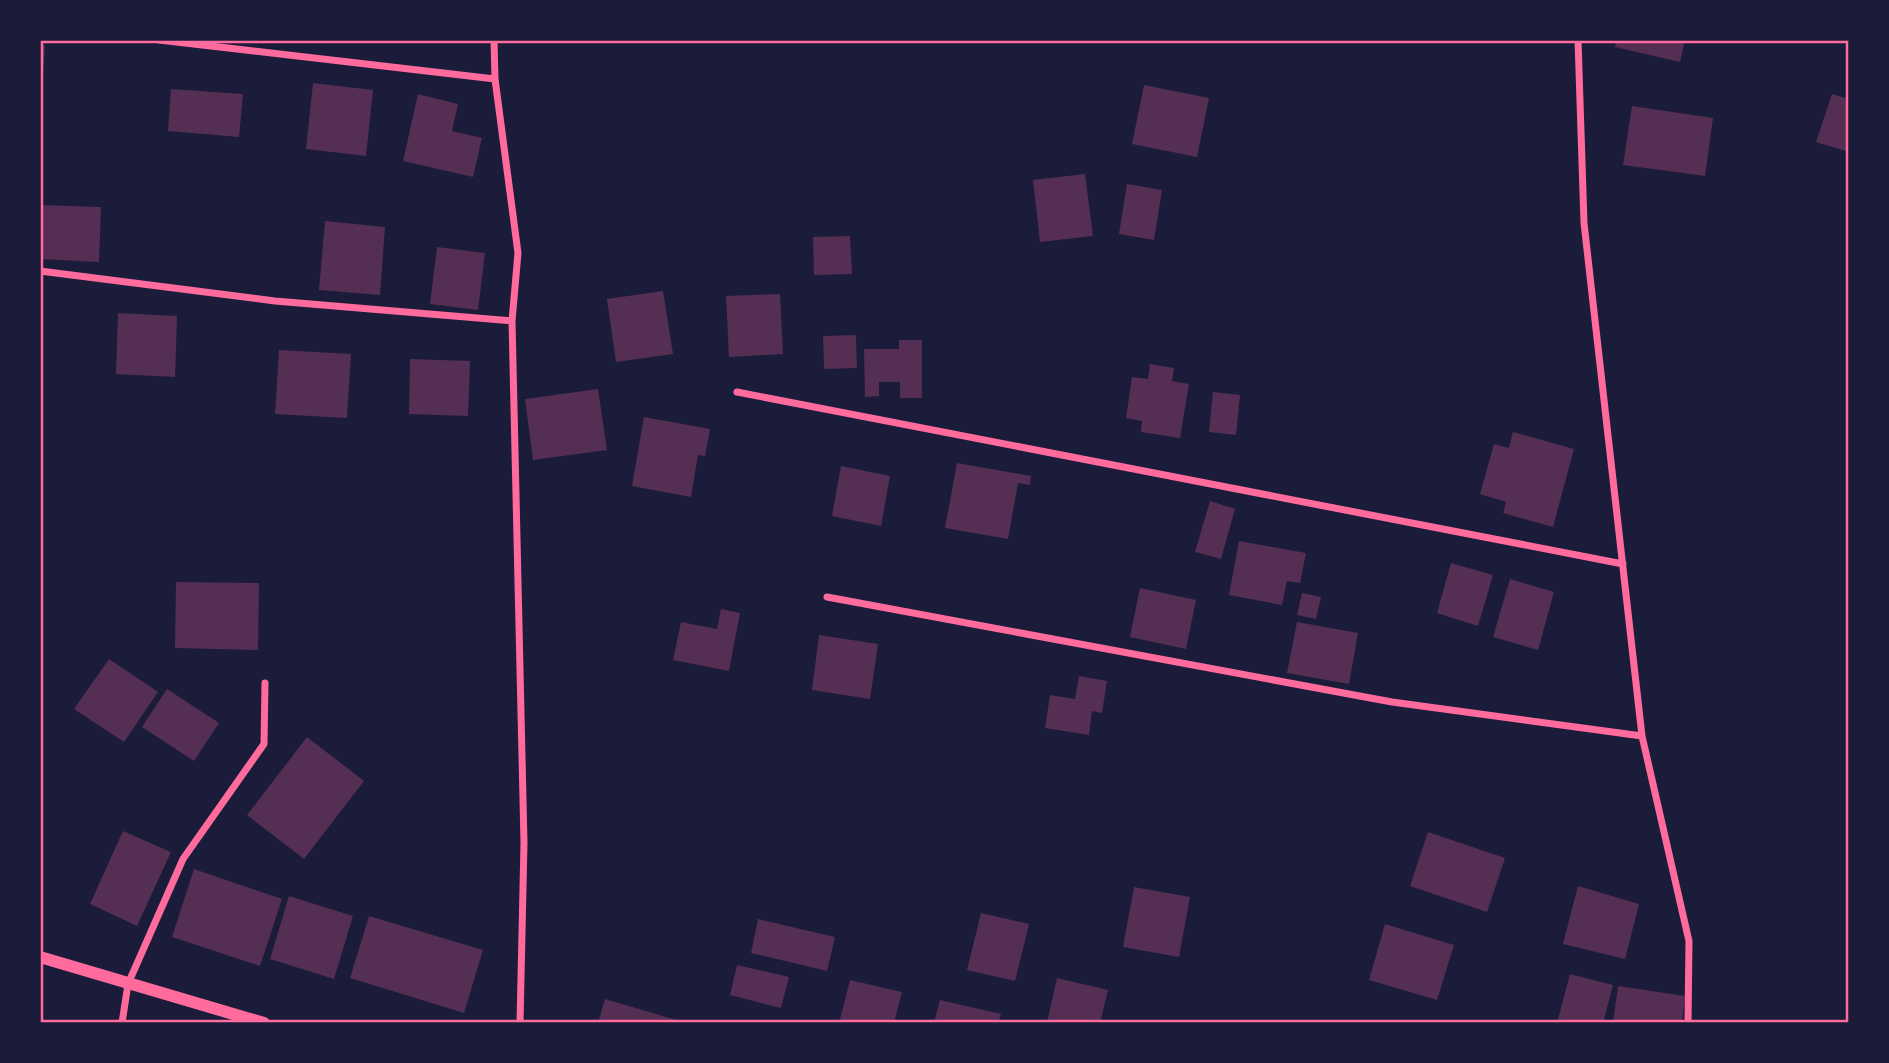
<svg xmlns="http://www.w3.org/2000/svg" width="1889" height="1063" font-family="'Noto Sans',sans-serif">
<style>
.building{fill:#542f53}
.lines{fill:none;stroke-linecap:round;stroke-linejoin:round}
.minor{stroke:#ff6b9d;stroke-width:7}
.tertiary{stroke:#ff6b9d;stroke-width:12}
.neatline{fill:none;stroke:#ff6b9d;stroke-width:2.5}
</style>
<rect width="100%" height="100%" fill="#1b1b3a"/>
<path class="building" d="M1616,40h69l-5,22 -65,-15z
M40,46h5l-3,42h-2z
M313,83l60,7 -7,66 -60,-7z
M1144,85l65,13 -12,59 -65,-13z
M171,89l72,5 -4,43 -71,-6z
M418,94l40,10 -6,27 30,7 -9,39 -70,-16z
M1832,94l17,5v53l-33,-10z
M1632,106l81,12 -8,58 -82,-11z
M1085,174l8,62 -53,6 -7,-62z
M1127,184l35,6 -8,50 -35,-6z
M40,205l61,2 -2,55 -59,-3z
M325,221l60,6 -5,68 -61,-5z
M850,236l2,38 -38,1 -1,-38z
M437,247l48,6 -7,57 -48,-6z
M663,291l10,63 -57,8 -9,-63z
M780,294l3,60 -54,3 -3,-61z
M118,313l59,3 -2,61 -59,-3z
M856,335l1,33 -33,1 -1,-33z
M899,340h23v58h-22v-16h-21v14l-14,1 -1,-48h35z
M279,350l72,4 -4,64 -72,-4z
M410,359l60,2 -2,55 -59,-2z
M1150,364l24,4 -2,13 17,3 -9,54 -39,-6 1,-11 -16,-3 6,-41 16,2z
M598,389l9,61 -74,10 -8,-61z
M1213,392l27,3 -4,40 -27,-3z
M644,417l66,12 -5,27 -7,-1 -7,42 -59,-11z
M1513,432l61,17 -21,78 -50,-14 3,-11 -26,-8 14,-50 15,4z
M957,463l74,13 -1,9 -12,-2 -10,56 -63,-11z
M841,466l49,10 -9,50 -49,-10z
M1210,501l25,8 -14,50 -26,-7z
M1239,541l67,12 -6,30 -13,-2 -5,24 -53,-10z
M1451,563l42,12 -15,51 -41,-13z
M1510,579l44,13 -16,58 -45,-13z
M176,582l83,1 -1,67 -83,-2z
M1140,588l56,12 -10,49 -56,-12z
M1302,593l19,4 -5,22 -19,-4z
M721,609l19,4 -11,58 -56,-11 8,-38 36,7z
M1297,622l61,11 -9,51 -62,-11z
M819,635l59,9 -8,55 -58,-9z
M109,659l49,33 -34,50 -50,-33z
M1079,676l28,5 -5,32 -10,-2 -3,24 -44,-7 5,-33 25,4z
M167,689l52,34 -25,38 -52,-34z
M307,737l57,44 -60,78 -57,-44z
M123,831l48,21 -34,74 -47,-22z
M1428,832l77,26 -18,54 -77,-26z
M194,869l88,30 -22,67 -88,-29z
M1578,886l61,18 -14,55 -62,-15z
M1134,887l56,10 -11,60 -56,-10z
M289,896l64,20 -19,63 -64,-20z
M981,913l48,11 -14,57 -48,-11z
M369,916l114,34 -19,63 -114,-35z
M758,919l77,18 -8,34 -76,-18z
M1385,924l69,21 -17,55 -68,-20z
M737,965l52,12 -8,31 -51,-13z
M1570,974l43,11 -10,38h-46z
M1057,978l51,12 -8,33h-53z
M850,980l52,12 -8,31h-55z
M1618,986l67,10 -3,27h-69z
M605,999l78,23v1h-85z
M940,1000l61,14 -3,9h-64z"/>
<g class="lines">
<path class="minor" d="M159,40l336,39
M494,40l1,39 23,174 -6,68 12,522 -4,180
M1578,40l6,183 58,513 47,205 -1,82
M40,271l235,30 237,20
M737,392l886,172
M827,597l565,105 250,34
M122,1023l6,-39 55,-125 81,-115 1,-61"/>
<path class="tertiary" d="M40,957l224,66"/>
</g>
<rect width="1889" height="1063" fill="none" stroke="#1b1b3a" stroke-width="84"/>
<rect x="42" y="42" width="1805" height="979" class="neatline"/>
</svg>
